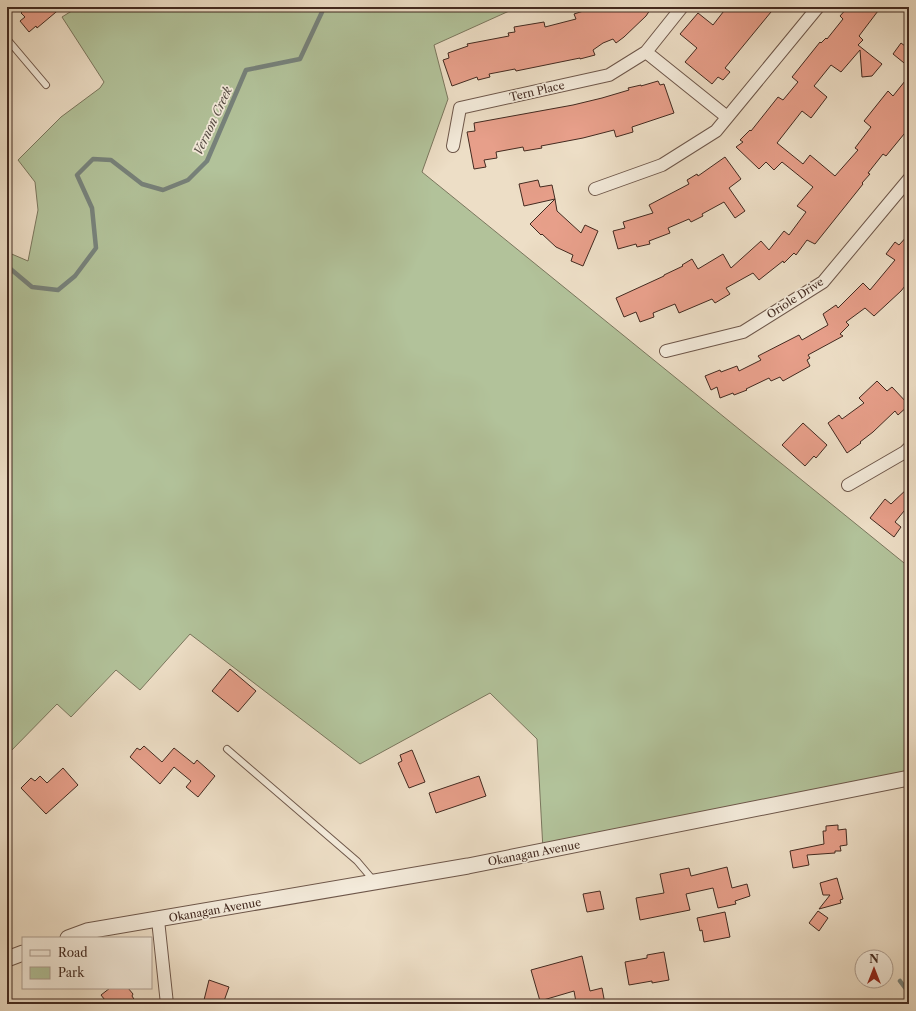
<svg xmlns="http://www.w3.org/2000/svg" width="916" height="1011" font-family="'Libre Caslon Text',serif">
<style>
.green{fill:#b2c29a;stroke:#7a765d}
.lines{fill:none;stroke-linecap:round;stroke-linejoin:round}
.stream{stroke:#77827b;stroke-width:4.5}
.building{fill:#e79f8a;stroke:#432a20}
.service-casing{stroke:#6e574a;stroke-width:8}
.minor-casing{stroke:#6e574a;stroke-width:14}
.tertiary-casing{stroke:#6e574a;stroke-width:17}
.service{stroke:#f3eada;stroke-width:6}
.minor{stroke:#f3eada;stroke-width:12}
.tertiary{stroke:#f3eada;stroke-width:15}
.labels{text-anchor:middle;stroke-width:3.5;stroke-linejoin:round;paint-order:stroke}
.street-label{font-size:11px;fill:#432a20;stroke:#f3eada}
.water-label{font-size:12px;font-style:italic;fill:#584e46;stroke:#f3eada}
</style>
<rect width="100%" height="100%" fill="#eddec6"/>
<filter id="stains"><feTurbulence type="fractalNoise" baseFrequency=".005" numOctaves="4"/><feColorMatrix values="0 0 0 0 .2 0 0 0 0 .09 0 0 0 0 .02 0 0 0 .5 -.17"/></filter>
<radialGradient id="worn" r=".72"><stop offset=".6" stop-color="#630" stop-opacity="0"/><stop offset="1" stop-color="#630" stop-opacity=".3"/></radialGradient>
<path class="green" d="M78,7h440l-84,38 14,54 -26,73 487,395v209l-366,74 -6,-111 -47,-46 -130,71 -170,-130 -50,56 -24,-20 -45,47 -14,-13 -50,51v-503l21,9 10,-51 -3,-28 -17,-22 43,-43 39,-29 4,-6 -42,-65z"/>
<g class="lines">
<path class="stream" d="M7,266l25,21 26,3 17,-14 21,-28 -4,-40 -15,-33 16,-16 18,1 31,24 21,6 25,-10 19,-19 39,-91 54,-11 22,-47v-5
M900,981l9,12"/>
</g>
<path class="building" d="M27,7h35l-25,21 -1,-2 -7,6 -9,-11 5,-4 -4,-4z
M596,7h56l-6,9 -22,21 -8,6 -3,-4 -10,4 -10,7 2,5 -15,4v-1l-64,13 -1,-2 -26,5 1,3 -12,3 -1,-3 -25,9 -9,-26 6,-2 -1,-5 20,-7 -1,-2 42,-8 -1,-3 7,-1 -1,-5 30,-5 1,5 31,-8 -2,-5z
M727,7h37l7,5 -46,56 5,4 -7,8 -5,-3 -6,7 -27,-22 12,-14 -17,-14 18,-21 15,12z
M848,7h33l-22,29 4,4 -5,5 24,19 -10,12 -10,1 -2,-27 -19,22 -10,-7 -17,21 13,11 -16,21 -9,-7 -25,32 26,21 7,-9 25,21 23,-26 -3,-2 16,-21 -7,-6 24,-30 5,5 16,-20v52l-23,28 -3,-2 -15,19 2,1 -8,9 1,1 -48,60 -8,-4 -11,15 -2,-2 -10,10 -1,-2 -24,19 -6,-7 -27,15 4,6 -15,9 -3,-4 -33,14 -4,-9 -22,9 1,4 -14,5 -4,-10 -12,5 -8,-19 48,-22v-1l19,-9 -1,-1 10,-6 6,10 25,-15 8,14 30,-27 8,9 15,-19 5,4 17,-23 -9,-6 16,-19 -31,-25 -8,8 -8,-8 -7,7 -23,-22 7,-5 -3,-2 10,-10 1,1 27,-34 5,3 15,-18 -6,-5 28,-35 1,1 5,-5 1,1 16,-20 -3,-3z
M901,43l8,6v18l-16,-13z
M658,81l2,4 4,-1 10,29 -42,14 1,5 -17,5 -2,-7 -31,8 -42,8 1,2 -18,3 -1,-4 -27,5 1,6 -13,2 2,7 -12,2 -7,-37 8,-1 -1,-8 99,-18 29,-7 27,-8 -1,-2 13,-3v1z
M725,157l16,22 -12,9 16,23 -10,7 -11,-16 -22,12 1,2 -12,6 -2,-3 -21,9 2,5 -21,8 1,3 -13,3 -1,-3 -18,5 -5,-18 12,-3 -2,-6 30,-9 -4,-8 40,-21 -2,-4 10,-6 1,2z
M538,180l2,7 12,-2 3,14 -31,7 -5,-22z
M555,199l2,12 24,22 4,-8 13,6 -15,35 -12,-5 2,-6 -17,-8 -14,-13 -1,1 -11,-11z
M909,234v47l-8,10 -27,25 -9,-8 -19,14 3,3 -9,9 3,2 -35,19 2,3 -3,2 3,6 -27,15 -3,-4 -9,4 -2,-3 -23,11 1,1 -13,5 -1,-2 -13,5 -3,-11 -6,3 -6,-14 15,-6 1,2 16,-6 2,5 22,-11 -3,-4 41,-21 3,5 26,-15 -5,-11 13,-9 2,3 25,-25 7,7 25,-30 -9,-6 9,-12 4,3z
M877,381l10,10 5,-4 17,18 -11,10 -3,-4 -22,21 -13,10 1,1 -14,10 -19,-30 11,-8 3,4 22,-16 -5,-5z
M803,423l24,22 -11,13 -2,-2 -9,10 -23,-21z
M909,487v18l-14,17 6,5 -7,10 -24,-19 15,-19 6,5z
M230,669l26,22 -18,21 -26,-21z
M144,746l18,16 12,-14 20,16 3,-4 18,16 -17,21 -12,-10 5,-6 -17,-14 -14,17 -30,-27 7,-9 3,2z
M412,750l13,32 -16,6 -11,-25 4,-2 -2,-6z
M63,768l15,17 -32,29 -25,-26 10,-10 4,3 5,-5 7,7z
M479,776l7,20 -50,17 -7,-20z
M838,825v5l8,-1 1,16 -7,1 1,5h-6v2l-28,2 2,10 -16,3 -3,-17 34,-7 -1,-13h3v-5z
M727,867l5,21 15,-4 3,12 -15,5 1,3 -18,4 -5,-20 -27,6 4,16 -50,10 -4,-22 28,-5 -4,-19 29,-6 2,8z
M837,878l6,21 -3,1 1,3 -22,6 11,-14h-7l-3,-12z
M600,891l4,18 -17,3 -4,-18z
M818,911l10,7 -9,13 -10,-8z
M725,912l5,25 -26,5 -2,-12 -2,1 -3,-13z
M664,952l5,28 -17,3v-2l-23,4 -4,-23 22,-4v-3z
M582,956l8,35 12,-3 3,16h-17l-1,-4 -11,2 -2,-11 -34,10 -9,-31z
M209,980l20,7 -5,14 -21,3z
M110,988h18l5,6 -1,2 5,8h-29l-7,-9z"/>
<g class="lines">
<g class="service-casing">
<path id="service" d="M7,39l39,46
M227,749l130,112 17,20"/>
</g>
<g class="minor-casing">
<path id="minor" d="M646,52l81,65
M453,146l7,-38 149,-33 37,-23 36,-45
M595,189l67,-24 54,-34 102,-124
M666,351l77,-19 80,-50 86,-103
M848,485l57,-33 4,-4
M158,920l9,84"/>
</g>
<g class="tertiary-casing">
<path id="tertiary" d="M68,938l19,-7 381,-65 441,-88
M7,959l16,-6"/>
</g>
<use href="#service" class="service"/>
<use href="#minor" class="minor"/>
<use href="#tertiary" class="tertiary"/>
</g>
<g class="labels">
<g class="street-label">
<text transform="translate(537 91) rotate(-13)" y="4">Tern Place</text>
<text transform="translate(795 298) rotate(-33)" y="4">Oriole Drive</text>
<text transform="translate(534 853) rotate(-11)" y="4">Okanagan Avenue</text>
<text transform="translate(215 910) rotate(-10)" y="4">Okanagan Avenue</text>
</g>
<g class="water-label">
<text transform="translate(213 121) rotate(-65)" y="4">Vernon Creek</text>
</g>
</g>
<rect width="916" height="1011" fill="none" stroke="#eddec6" stroke-width="24"/>
<rect x="8" y="8" width="900" height="995" fill="none" stroke="#432a20" stroke-width="2"/>
<rect x="12" y="12" width="892" height="987" fill="none" stroke="#432a20"/>
<rect x="22" y="937" width="130" height="52" fill="#f3eada" stroke="#ad9d90"/>
<rect x="30" y="950" width="20" height="6" fill="#f3eada" stroke="#ad9d90"/>
<text x="58" y="957" font-size="12" fill="#432a20">Road</text>
<rect x="30" y="967" width="20" height="12" fill="#b2c29a" stroke="#ad9d90"/>
<text x="58" y="977" font-size="12" fill="#432a20">Park</text>
<g transform="translate(874 969)"><circle r="19" fill="#f3eada" stroke="#ad9d90"/>
<path d="M0-3L7 15L0 10L-7 15Z" fill="#8f2418"/>
<text y="-6" font-size="11" font-weight="bold" text-anchor="middle" fill="#432a20">N</text>
</g>
<rect width="100%" height="100%" filter="url(#stains)"/>
<rect width="100%" height="100%" fill="url(#worn)"/>
</svg>
